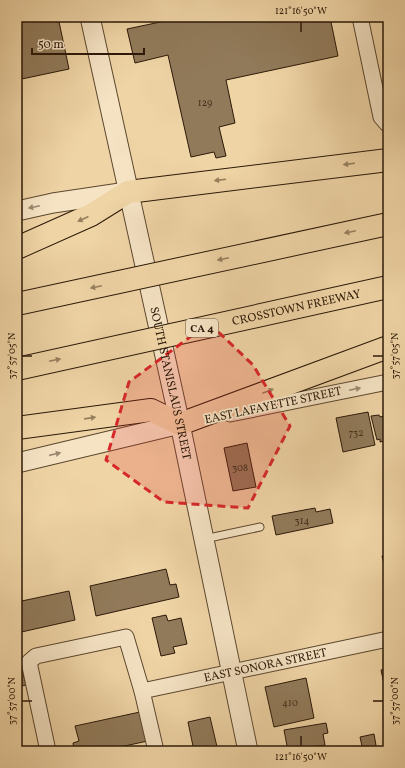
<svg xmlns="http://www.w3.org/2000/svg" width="405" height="768" font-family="Vollkorn,serif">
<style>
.building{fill:#917a5a;stroke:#2b1808}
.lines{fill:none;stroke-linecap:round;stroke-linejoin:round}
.service-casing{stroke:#5c472f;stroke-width:9}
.minor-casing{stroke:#5c472f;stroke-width:17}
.tertiary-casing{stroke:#5c472f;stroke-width:21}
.motorway-casing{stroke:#2b1808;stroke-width:24}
.service{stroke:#f5e3c4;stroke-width:7}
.minor{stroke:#f5e3c4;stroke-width:15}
.tertiary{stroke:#f5e3c4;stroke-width:19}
.motorway{stroke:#efd4a5;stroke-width:22}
.motorway-bridge-casing{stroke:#2b1808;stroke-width:24;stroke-linecap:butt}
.motorway-bridge{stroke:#efd4a5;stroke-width:22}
.oneway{fill:#977f5e}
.oneway2{fill:#9a886f}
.marked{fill:#d62828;fill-opacity:0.2;stroke:#d62828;stroke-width:3;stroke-dasharray:8 5;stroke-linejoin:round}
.ticks{fill:none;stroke:#2b1808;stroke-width:1.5}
.labels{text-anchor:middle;stroke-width:3.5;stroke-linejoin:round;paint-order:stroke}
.number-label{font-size:10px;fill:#44301c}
.shield{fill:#f5e3c4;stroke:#685540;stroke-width:1}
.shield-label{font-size:11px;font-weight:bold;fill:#2b1808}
.street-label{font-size:12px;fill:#2b1808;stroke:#f5e3c4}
.neatline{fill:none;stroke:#2b1808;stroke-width:1.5}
.ticks-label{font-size:10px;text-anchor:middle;fill:#2b1808}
</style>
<rect width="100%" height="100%" fill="#efd4a5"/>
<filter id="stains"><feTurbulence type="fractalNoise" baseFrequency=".005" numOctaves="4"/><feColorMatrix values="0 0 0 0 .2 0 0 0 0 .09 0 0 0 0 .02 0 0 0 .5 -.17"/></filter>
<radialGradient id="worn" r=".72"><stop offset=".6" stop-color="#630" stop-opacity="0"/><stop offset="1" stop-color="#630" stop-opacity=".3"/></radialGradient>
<path class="building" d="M17,17h41l11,52 -52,11z
M184,17h146l8,39 -112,24 9,43 -16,4 7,29 -10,2 -2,-6 -23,5 -23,-102 -33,8 -8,-34z
M368,412l7,33 -32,7 -7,-34z
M379,415l1,2 8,-2v25l-8,2v-3l-3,1 -6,-24z
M247,443l9,44 -23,4 -9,-43z
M315,508l1,4 14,-3 3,14 -57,12 -4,-19z
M388,555v26l-6,-25z
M166,569l4,16 6,-1 3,13 -83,19 -6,-30z
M69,591l6,29 -58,13v-31z
M166,615l2,6 13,-3 6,26 -14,3 2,6 -14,3 -9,-38z
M17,648l9,37 -9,2z
M388,668v34l-7,-32z
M306,678l8,40 -40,9 -9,-40z
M140,712l12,28 -50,11h-28l-1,-8 6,-2 -4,-15z
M210,717l8,34h-24l-6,-29z
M326,723l2,10 -5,1 2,11 -37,6 -4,-21z
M374,734l3,17h-14l-3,-14z"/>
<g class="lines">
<g class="service-casing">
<path id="service" d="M204,539l56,-12"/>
</g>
<g class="minor-casing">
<g id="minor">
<path d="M360,17l21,100 7,8"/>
<path d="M230,414l158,-32"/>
<path id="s1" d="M142,691l246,-52"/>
<path d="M48,751l-19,-89 7,-6 90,-19 16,54 14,60"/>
</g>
</g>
<g class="tertiary-casing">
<g id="tertiary">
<path id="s2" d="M90,17l90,407 68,327"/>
<path d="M17,211l36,-8 74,-11"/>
<path d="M17,463l163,-39"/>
</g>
</g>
<g class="motorway-casing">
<path id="motorway" d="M17,248l74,-33 37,-23 260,-32
M17,428l134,-18 29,14 208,-77"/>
</g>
<use href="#service" class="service"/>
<use href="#minor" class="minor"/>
<use href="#tertiary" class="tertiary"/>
<use href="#motorway" class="motorway"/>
<g class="motorway-bridge-casing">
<g id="motorway-bridge">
<path d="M17,304l371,-80"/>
<path id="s3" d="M17,369l371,-82"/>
</g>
</g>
<use href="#motorway-bridge" class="motorway-bridge"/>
</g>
<defs><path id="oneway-solid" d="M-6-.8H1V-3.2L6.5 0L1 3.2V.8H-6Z"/></defs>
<g class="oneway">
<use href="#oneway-solid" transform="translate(349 164) rotate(173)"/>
<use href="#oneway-solid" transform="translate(220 180) rotate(173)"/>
<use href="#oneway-solid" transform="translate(83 219) rotate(156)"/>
<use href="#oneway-solid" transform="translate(350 232) rotate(168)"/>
<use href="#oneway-solid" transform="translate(223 259) rotate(168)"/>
<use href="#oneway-solid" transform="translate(96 287) rotate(168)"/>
<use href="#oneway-solid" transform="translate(55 360) rotate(-12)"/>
<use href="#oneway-solid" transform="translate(268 391) rotate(-21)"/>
<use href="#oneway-solid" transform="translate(90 418) rotate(-8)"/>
</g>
<g class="oneway2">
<use href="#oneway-solid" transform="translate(34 207) rotate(168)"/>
<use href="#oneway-solid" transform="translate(355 389) rotate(-12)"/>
<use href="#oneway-solid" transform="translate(55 454) rotate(-13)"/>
</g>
<path class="marked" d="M209,323l44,42 37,61 -42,82 -84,-6 -58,-42 23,-78z"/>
<path class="ticks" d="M301,22v10M22,356h10M373,356h10M22,701h10M373,701h10M301,736v10"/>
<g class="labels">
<g class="number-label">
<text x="205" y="106">129</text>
<text x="356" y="436">732</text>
<text x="240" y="471">308</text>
<text x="302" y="524">314</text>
<text x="290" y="706">410</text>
</g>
<rect class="shield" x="186" y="319" width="32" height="18" rx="3"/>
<g class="shield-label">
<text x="202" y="332">CA 4</text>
</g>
<g class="street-label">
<text dy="4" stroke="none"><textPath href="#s3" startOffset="286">CROSSTOWN FREEWAY</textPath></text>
<text dy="4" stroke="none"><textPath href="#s2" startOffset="375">SOUTH STANISLAUS STREET</textPath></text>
<text transform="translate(273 405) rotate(-12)" y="4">EAST LAFAYETTE STREET</text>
<text dy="4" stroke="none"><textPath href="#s1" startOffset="126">EAST SONORA STREET</textPath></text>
</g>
</g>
<rect width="405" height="768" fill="none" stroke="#efd4a5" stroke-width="44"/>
<path d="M32 48v6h112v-6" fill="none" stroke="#2b1808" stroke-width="2"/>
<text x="38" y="48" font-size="12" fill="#2b1808" stroke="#f5e3c4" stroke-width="3" paint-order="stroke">50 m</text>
<rect x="22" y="22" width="361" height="724" class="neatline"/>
<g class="ticks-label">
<text x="301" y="14">121°16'50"W</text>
<text transform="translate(11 356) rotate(-90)" y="4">37°57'05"N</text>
<text transform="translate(394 356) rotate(-90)" y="4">37°57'05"N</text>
<text transform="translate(11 701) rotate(-90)" y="4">37°57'00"N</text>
<text transform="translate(394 701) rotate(-90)" y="4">37°57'00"N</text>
<text x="301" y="760">121°16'50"W</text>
</g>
<rect width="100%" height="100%" filter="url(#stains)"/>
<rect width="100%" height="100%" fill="url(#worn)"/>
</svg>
